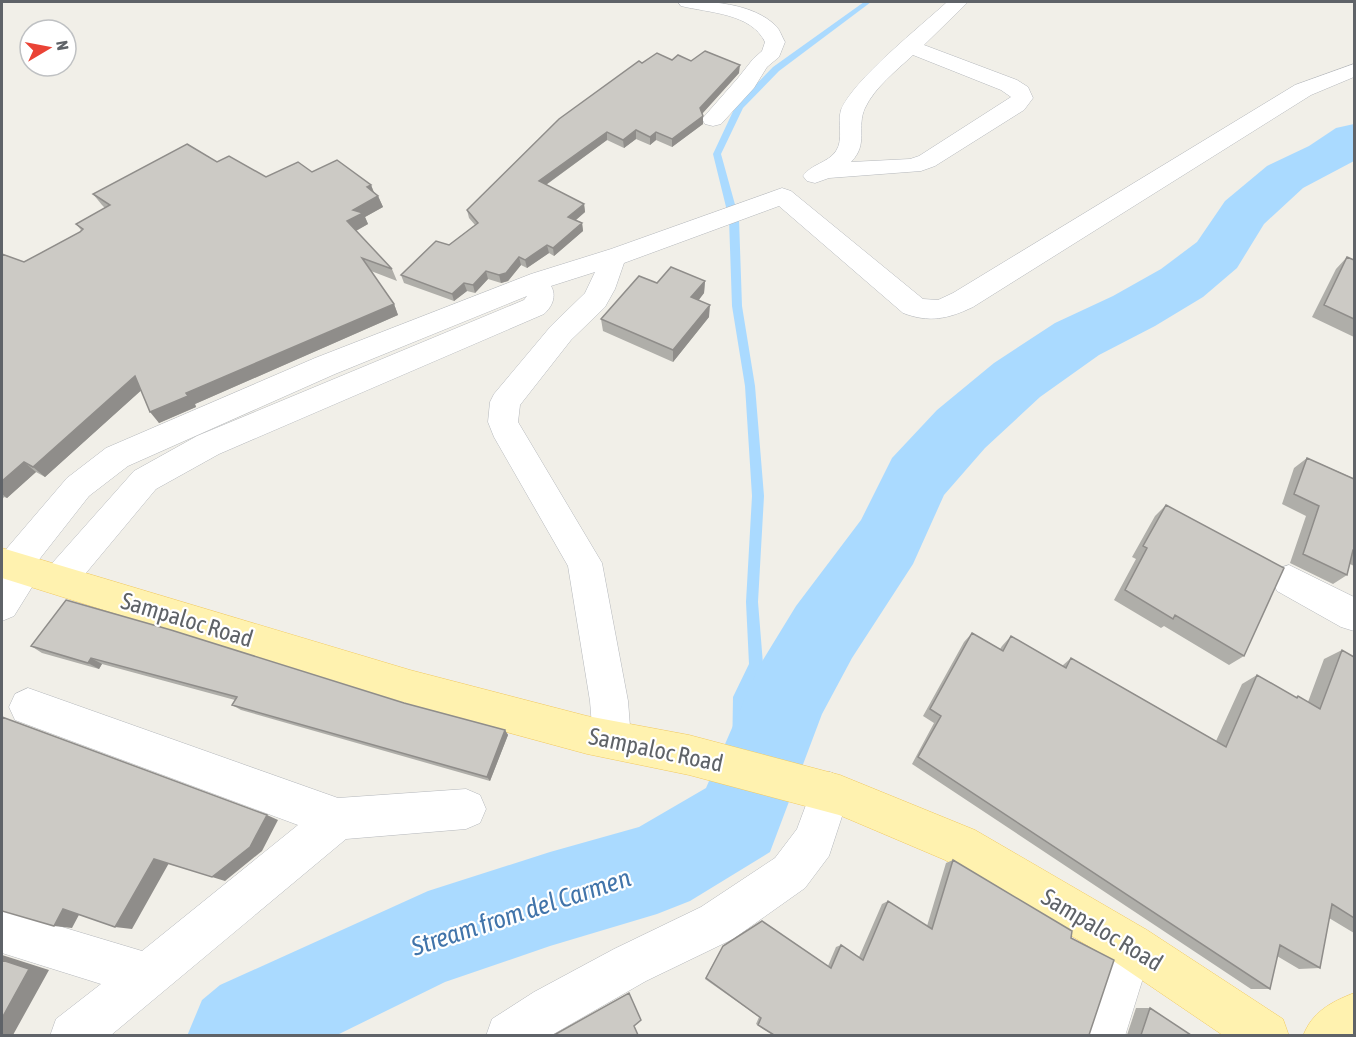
<svg xmlns="http://www.w3.org/2000/svg" width="1356" height="1037" font-family="'Asap Condensed',sans-serif">
<style>
.lines{fill:none;stroke-linecap:round;stroke-linejoin:round}
.stream{fill:#aadaff;fill-rule:evenodd}
.river{fill:#aadaff;fill-rule:evenodd}
.minor-casing{stroke:#b5b8bc;stroke-width:1}
.major-casing{stroke:#f2c960;stroke-width:1}
.minor{fill:#fff;fill-rule:evenodd}
.major{fill:#fff2af;fill-rule:evenodd}
.wall{fill:#afaea9}
.shaded-wall{fill:#8f8d8a}
.building{fill:#cccac5;stroke:#8f8d8a;stroke-width:1.5}
.labels{text-anchor:middle;stroke-width:4.5;stroke-linejoin:round;paint-order:stroke}
.near-street-label{font-size:24px;fill:#5f6368;stroke:#fff}
.near-water-label{font-size:26px;font-style:italic;fill:#4174aa;stroke:#fff}
</style>
<rect width="100%" height="100%" fill="#f1efe8"/>
<g class="lines">
<path class="stream" d="M864,2h7l-92,69 -36,37 -22,46 18,65 3,87 13,80 9,110 -6,106 5,62 -16,34 -2,122 -2,5 -5,2 -5,-2 -2,-5 2,-123 16,-33 -3,-62 6,-106 -7,-110 -13,-80 -3,-87 -16,-65 23,-49 37,-38z"/>
<path class="river" d="M1354,124v37l-51,27 -39,36 -27,44 -34,29 -48,29 -56,29 -59,42 -55,51 -41,47 -31,69 -61,94 -30,56 -52,138 -80,49 -33,13 -107,32 -105,36 -110,54h-148l15,-36 18,-15 208,-94 122,-39 89,-25 67,-39 52,-120 38,-62 65,-86 31,-62 45,-48 57,-47 61,-40 58,-27 48,-27 36,-27 28,-41 42,-35 42,-20 27,-18z"/>
<g class="minor-casing">
<path id="minor" d="M678,2c30,-2 75,1 98,24 4,4 6,11 9,16l-6,15 -12,10 -13,21 -33,36 -8,2 -8,-2 -3,-5 36,-41 15,-19 9,-8 3,-9c-14,-29 -56,-29 -84,-36z
M947,2h21l-44,43 93,35 11,7 5,11 -9,12 -89,56 -14,5 -92,7 -14,5 -8,-2 -4,-5c8,-12 25,-13 33,-25 8,-12 1,-28 5,-41 12,-30 80,-84 106,-108zM913,55l88,35 10,7 -92,59 -9,3 -59,3c18,-18 5,-35 14,-54 10,-21 31,-37 48,-53z
M1354,64v13l-43,18 -338,212c-25,12 -44,16 -70,6l-124,-107 -155,57 -9,26 -10,18 -34,33 -51,65 -2,17 84,141 26,138 3,38 -5,14 -14,5 -14,-5 -5,-14 -3,-38 -22,-135 -74,-129 -6,-15 2,-20 4,-8 57,-68 34,-33 10,-21 -44,14c6,10 1,21 -7,28l-325,140 -63,35 -85,102 -12,4 -12,-4 -5,-11 5,-11 87,-98 63,-35 327,-136 3,-4 -192,78 -207,92 -39,30 -51,65 4,10 -28,45 -12,5v-67l65,-76 39,-30 209,-90 216,-84 80,-25 171,-61 9,3 132,108 15,1 15,-7 342,-208z
M1289,565l65,32v34l-13,-4 -64,-36 -5,-11 5,-11z
M28,688l310,110 128,-9 14,6 6,14 -6,14 -14,6 -120,10 -236,197h-60l6,-17 45,-35 -99,-31v-44l140,42 156,-126 -283,-105 -6,-13 6,-13z
M830,772l14,6 6,14 -21,64 -24,32 -72,51 -87,42 -96,55h-64l6,-17 42,-27 80,-43 87,-42 74,-49 22,-29 19,-51z
M1131,924l16,6 6,16 -28,90h-47l37,-106z"/>
</g>
<g class="major-casing">
<path id="major" d="M2,548l408,122 177,46 102,19 151,40 135,55 172,100 136,89 6,17h-65l-109,-74 -170,-102 -106,-45 -150,-40 -102,-21 -177,-48 -408,-128z
M1354,993v43h-51c9,-24 28,-34 51,-43z"/>
</g>
<use href="#minor" class="minor"/>
<use href="#major" class="major"/>
</g>
<path class="wall" d="M672,60l19,1 48,12 -37,41 1,10 -31,23 -16,-7 -6,5 -14,-6 -12,9 -17,-8 -61,45 38,19 1,8 -9,8 6,3 1,8 -29,25 -5,-3 -22,15 -6,-3 -13,16 -7,2 -13,-4 -13,14 -8,-2 -13,10 -50,-18 -3,-8 48,-30 26,-20 -6,-7 -2,-8 175,-147z
M217,162l49,15 46,-5 59,13 3,7 4,4 5,11 -18,10 3,7 -12,7 36,38 5,12 -26,-10 23,33 4,11 -203,89 1,3 -37,16 -18,-33 -96,87 -9,-5 -29,26 -3,-1 -2,3v-246l22,8 56,-30 1,-2 -5,-6 29,-16 -3,-3 -9,-11z
M1347,257l7,3v77l-42,-20 24,-48z
M705,281l-1,12 -6,8 11,16 -36,45 -70,-31 -2,-12 56,-36z
M1307,458l46,20 1,-4v92l-4,-2 -3,11 -14,9 -43,-21 16,-47 -24,-12 12,-36z
M1166,505l78,151 -15,9 -65,-39 -3,2 -47,-28 22,-41 -4,-2 23,-41z
M972,633l28,16 2,-3 9,-10 51,30 9,-8 145,83 26,-57 15,-9 38,22 3,-1 10,6 16,-43 18,-9 12,7v276l-25,-15 -9,50 -21,1 -22,-13 -7,33h-19l-339,-225 22,-41 -11,-7 41,-74z
M31,646l373,57 101,27 3,5 -18,46 -249,-71 -9,-5 3,-5 -133,-36 -3,5 -57,-16z
M953,860l118,78 18,97h-316l-17,-11 3,-7 -54,-38 18,-33 105,20 8,-19 5,-2 18,12 23,-53 6,-3 39,25 19,-63z
M1136,1008h14l41,27h-64z"/>
<path class="shaded-wall" d="M740,65l-1,8 -39,43v-8z
M703,116v8l-31,23v-8z
M636,130v9l-12,9 -1,-8z
M607,132v8l-67,49 -1,-8z
M656,132v8l-6,5v-8z
M371,185l4,11 -8,-9z
M378,196l5,11 -18,10 3,7 -16,9 -5,-12 6,-11z
M584,204l1,8 -15,13 -2,-8z
M582,223l1,8 -29,25 -1,-8z
M547,245l2,8 -22,15 -2,-8z
M519,257l2,8 -13,16 -7,2 -2,-8z
M486,271l2,8 -13,14 -2,-8z
M705,281l-1,12 -13,17v-13z
M464,283l3,8 -13,10 -2,-7z
M394,304l4,11 -203,89 1,3 -37,16 -9,-11 36,-19z
M710,305l-1,12 -36,45v-12z
M135,376l10,11 -100,90 -12,-10z
M24,462l12,10 -29,26 -5,-4v-13z
M91,658l11,6 -3,5 -11,-6z
M505,730l3,5 -18,46 -3,-4z
M267,815l11,5 -16,31 -37,30 -13,-4z
M154,859l15,4 -37,66 -17,-2z
M63,909l18,2 -9,17 -18,-2z
M2,955l47,15 -36,65h-11z"/>
<path class="building" d="M705,51l35,14 -40,43 3,8 -31,23 -16,-7 -6,5 -14,-7 -13,10 -16,-8 -68,49 45,23 -16,13 14,6 -29,25 -6,-3 -22,15 -6,-3 -13,16 -7,2 -13,-4 -13,14 -9,-2 -12,11 -51,-19 35,-34 13,4 29,-22 -11,-13 92,-91 80,-58 3,2 15,-10 15,7 6,-5 13,6z
M187,144l30,18 12,-6 37,21 32,-15 14,10 25,-12 34,25 -4,2 11,9 -25,14 10,3 -16,8 45,48 -30,-11 32,46 -208,89 2,3 -38,16 -15,-36 -102,91 -9,-5 -22,19v-227l22,8 56,-30 3,-3 -7,-5 34,-19 -17,-11z
M1347,257l7,3v59l-30,-14z
M671,267l34,14 -14,16 19,8 -37,45 -72,-31 38,-43 18,7z
M1307,458l47,21v71h-1l-6,25 -44,-21 16,-48 -25,-12z
M1166,505l118,63 -40,88 -69,-41 -2,4 -48,-29 22,-42 -4,-2z
M66,600l105,30 233,73 101,27 -18,47 -255,-72 5,-8 -146,-39 -3,5 -57,-17z
M972,633l31,18 8,-15 55,32 5,-10 155,89 31,-72 40,23 1,-2 22,13 22,-59 12,7v261l-22,-14 -12,64 -40,-23 -10,44 -352,-232 23,-41 -11,-7z
M2,717l265,98 -17,32 -38,30 -58,-18 -39,68 -52,-18 -9,17 -52,-15z
M953,860l119,71 -1,7 43,22 -25,75h-315l-16,-10 3,-7 -55,-40 17,-32 39,-25 69,47 10,-23 22,15 25,-59 44,28z
M2,960l27,9 -27,49z
M629,993l12,27 -7,6 4,9h-84z
M1150,1008l41,27h-50z"/>
<g class="labels">
<g class="near-street-label">
<text transform="translate(187 620) rotate(17)" y="8">Sampaloc Road</text>
<text transform="translate(656 750) rotate(12)" y="8">Sampaloc Road</text>
<text transform="translate(1102 930) rotate(31)" y="8">Sampaloc Road</text>
</g>
<g class="near-water-label">
<text transform="translate(521 912) rotate(-18)" y="9">Stream from del Carmen</text>
</g>
</g>
<rect width="1356" height="1037" fill="none" stroke="#5f6368" stroke-width="6"/>
<g transform="translate(48 48) rotate(80)"><circle r="28" fill="#ffffff" stroke="#bfc1c3" stroke-width="1.5"/>
<path d="M0-4.5L10 22L0 15L-10 22Z" fill="#ea4335"/>
<text y="-9" font-size="16" font-weight="bold" text-anchor="middle" fill="#5f6368">N</text>
</g>
</svg>
